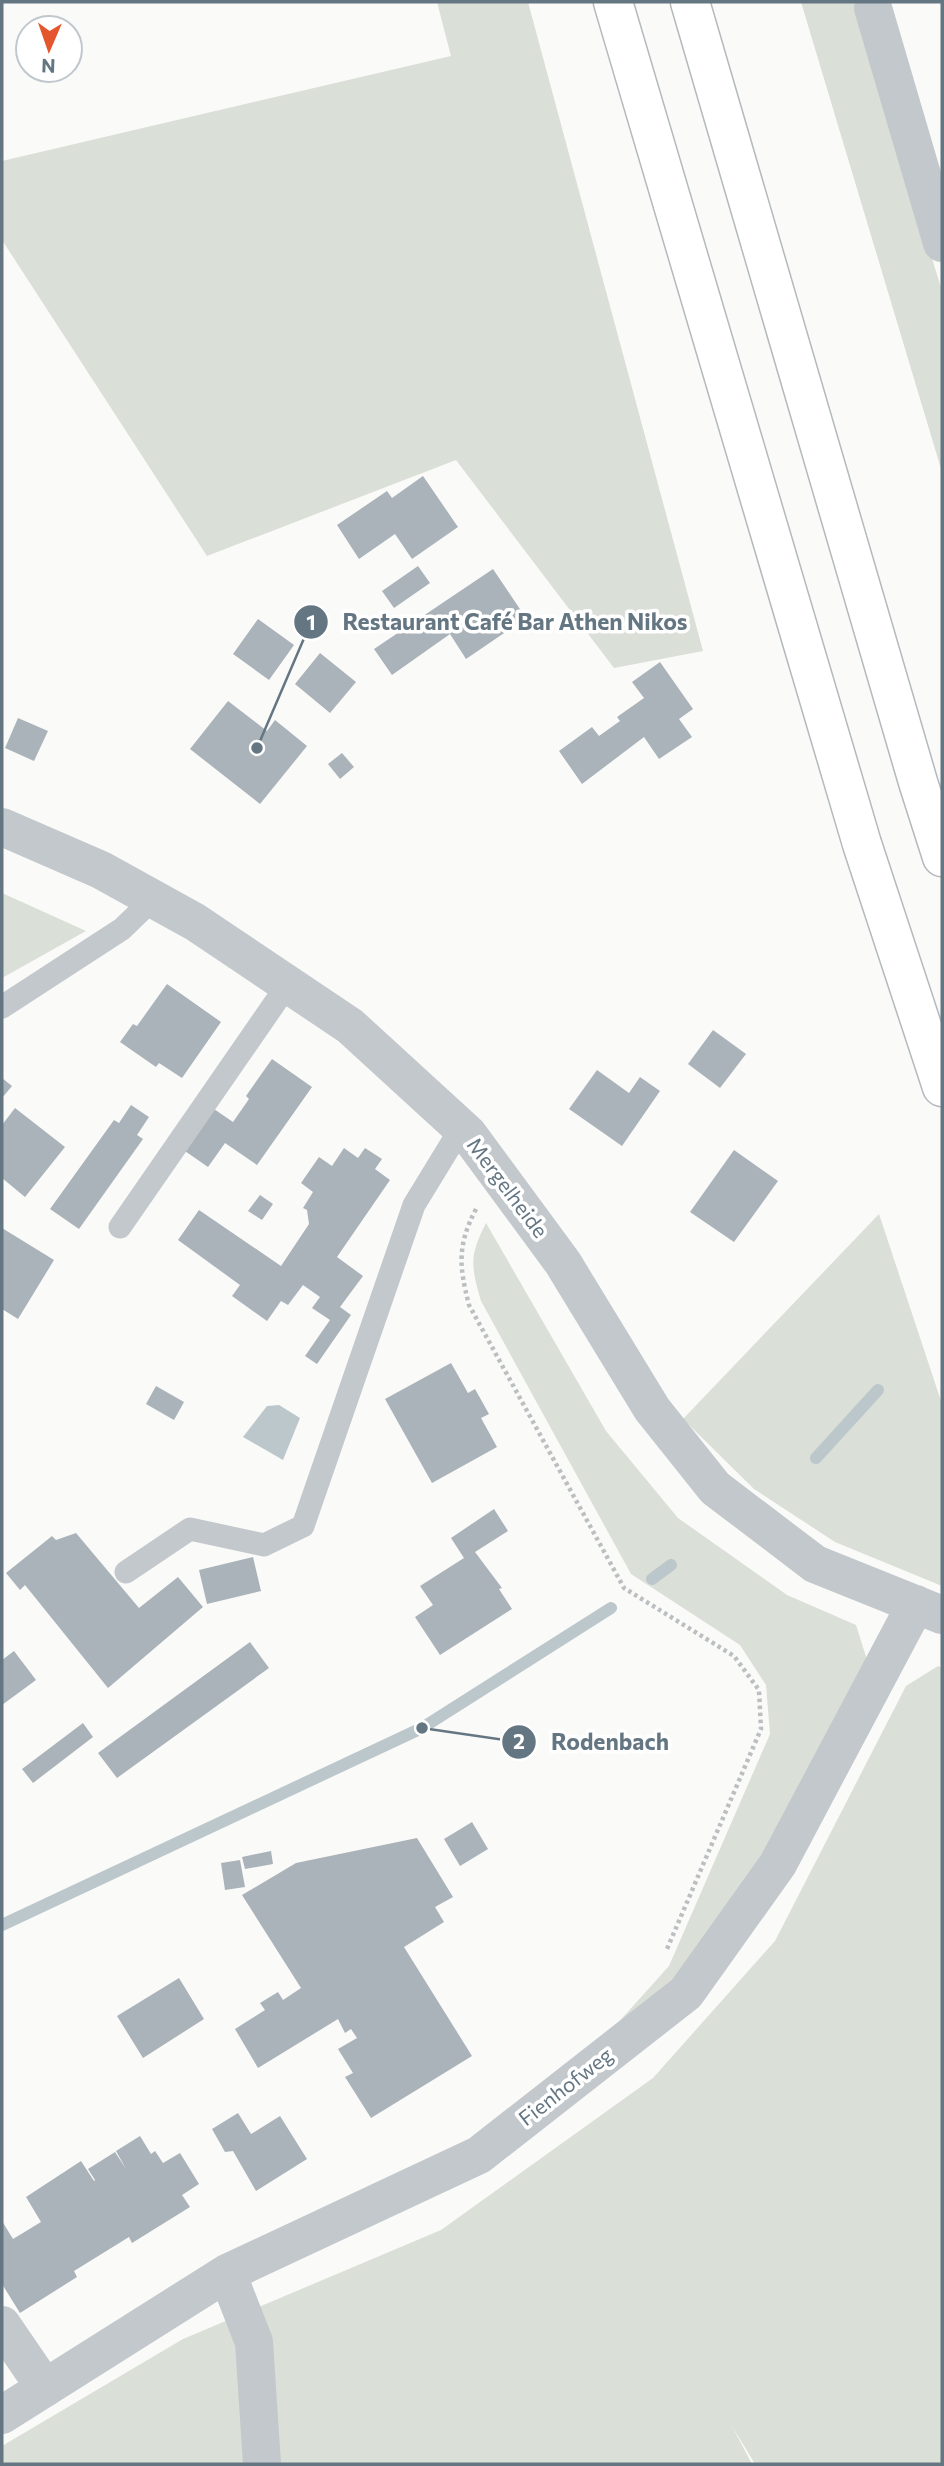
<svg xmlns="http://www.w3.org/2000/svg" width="944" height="2466" font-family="Commissioner,sans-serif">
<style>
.green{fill:#dadfd7}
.water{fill:#bbc7cb}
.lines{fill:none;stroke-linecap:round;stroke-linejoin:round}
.stream{stroke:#bbc7cb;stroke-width:12}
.building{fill:#aab3b9}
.highway-casing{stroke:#b4b9bd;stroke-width:41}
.path{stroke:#bbbfc2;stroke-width:4.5;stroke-dasharray:3.5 3.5;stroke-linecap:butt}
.lane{stroke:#c3c8cc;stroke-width:23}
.street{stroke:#c3c8cc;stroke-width:38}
.highway{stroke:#fff;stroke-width:38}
.labels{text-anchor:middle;stroke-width:7;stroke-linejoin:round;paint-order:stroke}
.street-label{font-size:21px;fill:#657683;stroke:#fff}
.leader{fill:none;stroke:#657683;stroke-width:2.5}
.callout-dot{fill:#657683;stroke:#fff;stroke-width:2.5}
.mark-label{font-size:21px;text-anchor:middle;font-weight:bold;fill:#fff}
.callout-label{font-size:23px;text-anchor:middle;font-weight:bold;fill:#657683;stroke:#fff;stroke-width:7;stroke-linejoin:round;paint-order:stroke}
</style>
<rect width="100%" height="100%" fill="#fafaf8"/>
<path class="green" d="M437,2h91l175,649 -89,17 -158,-208 -249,96 -205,-316v-79l449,-105z
M801,2h53l88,289v181z
M2,893l84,38 -84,47z
M879,1214l63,190v182l-107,-44 -81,-53 -71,-70z
M486,1223l120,208 72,87 109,77 69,30 12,38 -101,192 -90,128 -96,81 88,-98 101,-232 -4,-49 -26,-40 -109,-71 -150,-273c-10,-35 -12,-45 5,-78z
M938,1666l4,2v796h-187l-23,-38 20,38h-750v-18l181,-107 258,-109 212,-152 122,-137 131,-255z"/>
<path class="water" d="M279,1405l21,13 -17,42 -40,-23 24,-31z"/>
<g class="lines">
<path class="stream" d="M816,1458l62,-68
M652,1579l19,-14
M2,1925l420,-197 189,-120"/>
</g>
<path class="building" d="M423,476l35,51 -46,32 -17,-25 -36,25 -22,-34 50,-34 5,7z
M418,566l12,17 -36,25 -12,-17z
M493,569l33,49 -60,41 -16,-25 -58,41 -18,-26z
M258,619l36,26 -25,35 -36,-26z
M320,653l36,29 -26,31 -35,-29z
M660,662l33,47 -14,10 13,18 -33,22 -15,-22 -62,47 -23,-33 33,-24 7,9 21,-15 -3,-4 27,-19 -12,-16z
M228,701l39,30 8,-11 32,26 -47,58 -70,-55z
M18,718l30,13 -14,30 -29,-13z
M342,753l12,14 -14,12 -12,-15z
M167,984l54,38 -39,56 -23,-15 -3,4 -36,-25 13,-18 4,2z
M713,1030l33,24 -26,34 -32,-24z
M272,1059l40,28 -55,78 -32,-22 -17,24 -26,-18 29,-42 22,15 16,-23 -3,-3z
M597,1070l32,23 11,-16 20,14 -38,55 -53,-37z
M2,1078l10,8 -10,12z
M131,1105l18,12 -12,18 6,4 -64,90 -29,-20 64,-89 5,3z
M15,1108l50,39 -40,50 -23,-19v-53z
M344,1148l14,10 7,-10 17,11 -7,10 15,11 -53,77 26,19 -23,31 11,8 -34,49 -12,-8 25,-36 -18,-12 8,-11 -17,-12 -15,20 -7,-4 -14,20 -35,-25 8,-11 -62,-45 21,-30 82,56 28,-42 -2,-14 -4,-2 10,-16 -12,-9 18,-26 13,9z
M734,1150l44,31 -44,61 -44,-30z
M260,1195l13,9 -11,16 -14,-9z
M2,1228l52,32 -36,59 -16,-10z
M451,1363l17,30 7,-4 14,25 -8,4 16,29 -65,36 -47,-84z
M156,1386l28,16 -10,18 -28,-16z
M494,1509l14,22 -33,21 27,36 -3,1 13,20 -72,46 -25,-38 18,-12 -13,-19 44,-28 -13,-20z
M76,1533l63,75 39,-31 25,30 -95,81 -83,-103 -5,5 -14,-17 46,-37 4,4z
M253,1557l8,34 -54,13 -8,-34z
M250,1642l19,26 -152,110 -19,-25z
M14,1651l22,29 -34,25v-45z
M83,1723l10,14 -60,46 -11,-14z
M472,1822l16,27 -28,17 -16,-27z
M417,1838l36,59 -18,10 9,15 -40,25 68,109 -101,62 -26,-41 8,-4 -15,-24 19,-11 -6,-9 -6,4 -7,-14 -80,49 -23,-39 30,-19 -5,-7 18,-11 5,8 18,-12 -59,-93 54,-32z
M271,1851l2,13 -28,5 -3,-12z
M240,1860l5,27 -20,3 -4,-27z
M179,1978l25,41 -61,39 -26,-42z
M238,2113l13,21 29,-18 27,43 -51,32 -23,-40 -8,1 -13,-23z
M140,2136l11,18 4,-3 8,12 17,-10 19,31 -17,11 8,12 -58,36 -3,-6 -55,34 3,6 -57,36 -18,-29v-63l11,18 28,-17 -15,-25 55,-36 13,20 1,-1 -7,-11 27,-17 11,17 -10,-18z"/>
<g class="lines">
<g class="highway-casing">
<path id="highway" d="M613,2l249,842 80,243
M690,2l228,780 24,75"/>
</g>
<path class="path" d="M476,1209c-19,37 -17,57 -7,96l155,283 110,68 25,34 2,39 -94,220"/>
<path class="lane" d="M2,1007l120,-78 31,-30
M120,1227l168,-243
M126,1572l64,-43 74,16 39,-19 111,-321 47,-77"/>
<path class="street" d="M873,8l69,235
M2,827l99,43 94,52 155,104 118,108 95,129 89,146 63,79 100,76 127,51
M227,2273l27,69 8,122
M2,2325l43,63
M2,2415l225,-142 252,-118 207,-162 92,-129 138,-260"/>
<use href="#highway" class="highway"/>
</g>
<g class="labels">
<g class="street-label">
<text transform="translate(507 1188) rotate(53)" y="7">Mergelheide</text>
<text transform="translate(566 2087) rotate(-38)" y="7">Fienhofweg</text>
</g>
</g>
<path class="leader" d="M257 748L311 622M422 1728L519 1742"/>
<g class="callout-dot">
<circle cx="257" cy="748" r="7"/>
<circle cx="422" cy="1728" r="7"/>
<circle cx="311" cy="622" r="18"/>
<circle cx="519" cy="1742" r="18"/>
</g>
<g class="mark-label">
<text x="311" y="630">1</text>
<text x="519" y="1749">2</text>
</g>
<g class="callout-label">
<text x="515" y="630">Restaurant Café Bar Athen Nikos</text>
<text x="610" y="1750">Rodenbach</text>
</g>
<rect width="944" height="2466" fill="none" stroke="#657683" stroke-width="7"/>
<g transform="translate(49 49) rotate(182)"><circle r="33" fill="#ffffff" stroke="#c1c8cd" stroke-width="2"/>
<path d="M0-5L12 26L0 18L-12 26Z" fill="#e4572e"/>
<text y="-10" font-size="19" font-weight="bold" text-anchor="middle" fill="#657683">N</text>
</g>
</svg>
